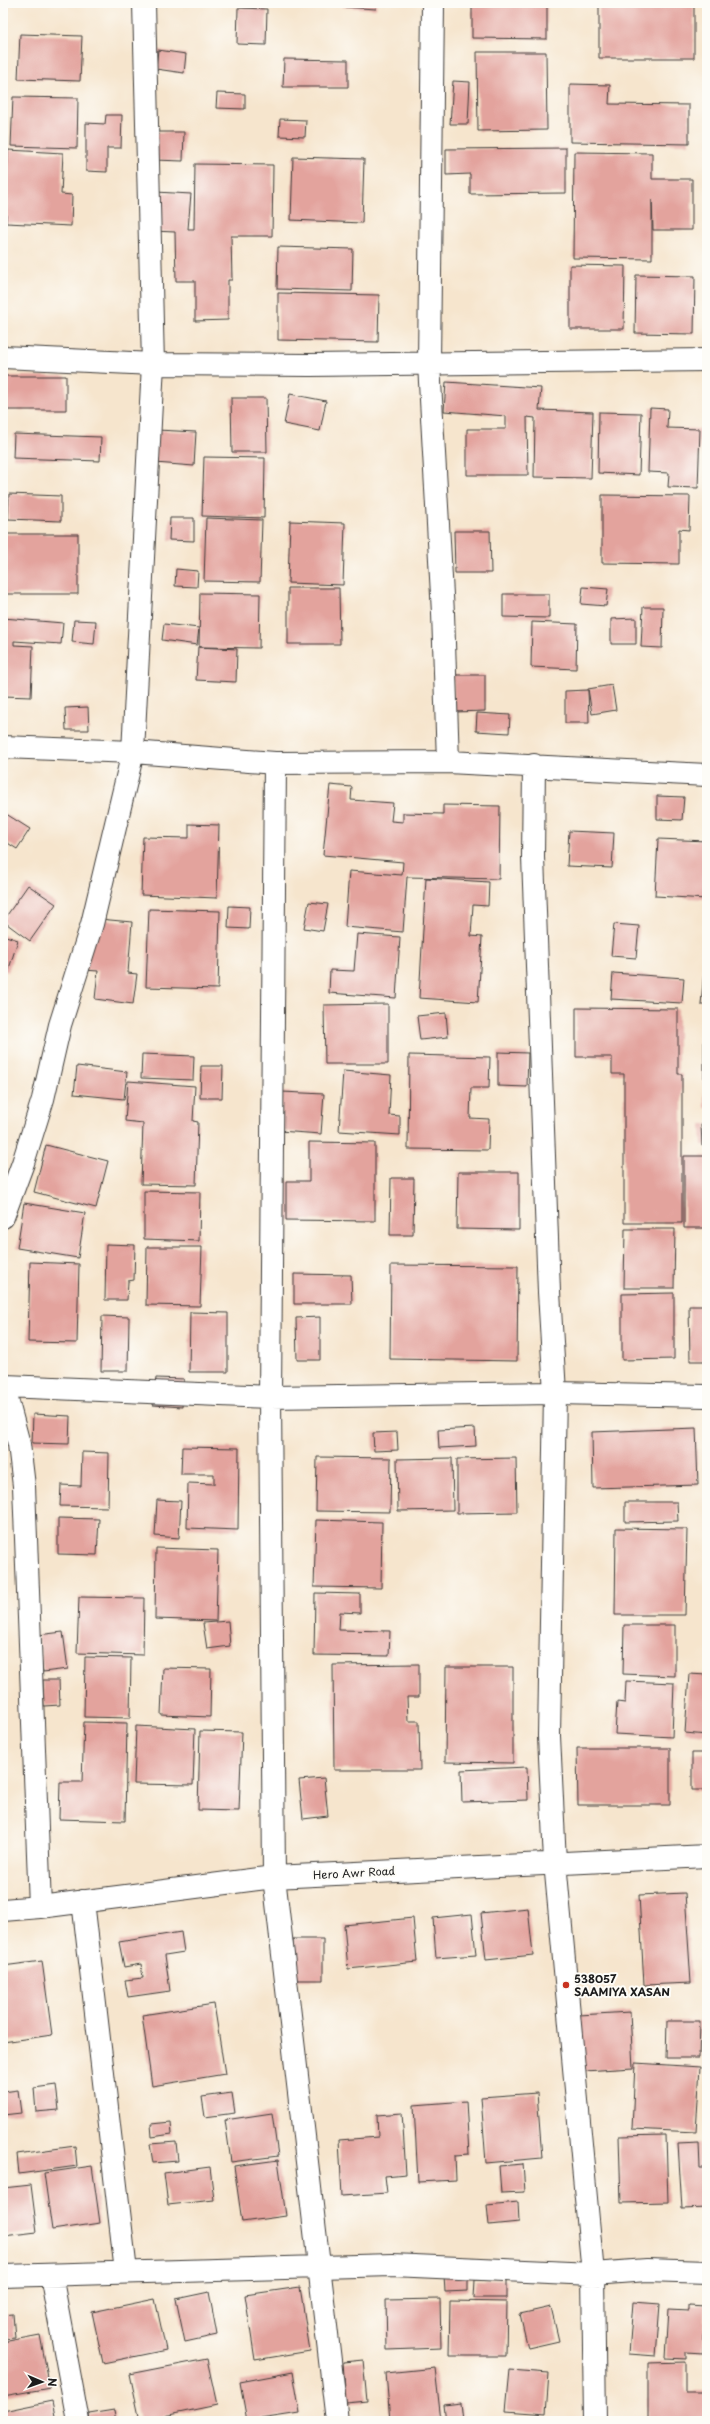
<svg xmlns="http://www.w3.org/2000/svg" width="710" height="2424" font-family="'Playpen Sans',sans-serif">
<style>
.building{fill:#e3a39d}
.lines{fill:none;stroke-linecap:round;stroke-linejoin:round}
.minor-casing{stroke:#3d3a37;stroke-width:24}
.minor{stroke:#fff;stroke-width:22}
.poi-dot{fill:#c8321e;stroke:#fdfcf7;stroke-width:1.5}
.labels{text-anchor:middle;stroke-width:4;stroke-linejoin:round;paint-order:stroke}
.street-label{font-size:11px;fill:#1c1c1c;stroke:#fdfcf7}
.poi-label{font-size:11px;font-weight:bold;fill:#1c1c1c;stroke:#fdfcf7;text-anchor:start}
</style>
<rect width="100%" height="100%" fill="#fdfcf7"/>
<filter id="ink" filterUnits="userSpaceOnUse"><feTurbulence type="fractalNoise" baseFrequency=".025" numOctaves="2"/><feDisplacementMap in="SourceGraphic" scale="8" xChannelSelector="R" yChannelSelector="G"/><feConvolveMatrix kernelMatrix="1 2 1 2 8 2 1 2 1" color-interpolation-filters="sRGB"/></filter>
<filter id="wash" filterUnits="userSpaceOnUse"><feTurbulence type="fractalNoise" baseFrequency=".012" numOctaves="4" result="noise"/><feDisplacementMap in="SourceGraphic" scale="16" xChannelSelector="R" yChannelSelector="G"/><feGaussianBlur stdDeviation="0.9" result="paint"/><feColorMatrix in="noise" values="0 0 0 0 0 0 0 0 0 0 0 0 0 0 0 0 0 1.4 0 .05"/><feComposite in="paint" operator="in"/></filter>
<g filter="url(#wash)">
<rect width="100%" height="100%" fill="#f6e5cd"/>
<g id="blocks">
<path class="building" d="M343,3h34l-1,6 -33,-2z
M472,3h75v36l-75,-1z
M599,3h95v55h-95z
M238,8l29,1 -1,36 -29,-1z
M20,34l62,2 -2,45 -62,-2z
M158,50l28,4 -2,19 -28,-4z
M477,52h69l1,78 -69,1z
M284,59l64,1v27h-65z
M453,81l17,1 -2,42h-18z
M570,84l40,1 -1,19 80,1v39l-119,-2z
M217,93l28,1v15l-29,-1z
M13,97l65,1 -1,50 -66,-2z
M106,115h16l-1,33h-14v24l-21,-1v-48l19,1z
M280,119l26,1 -1,17 -26,-1z
M155,132h29l-1,29 -29,-1z
M566,148v45l-96,1v-20l-24,1v-26z
M8,150l55,3 -2,41 11,1 -1,31 -65,-3z
M574,152l78,1v26h40v51h-39l-1,-30v59l-79,-1z
M293,157l71,2 -2,64 -71,-3z
M195,164l78,1 -1,71h-41l1,44h-4v40l-33,1v-40h-19l-1,-49 -22,-1 3,-39 35,2 -3,35h6z
M278,247l75,2 -1,42 -75,-2z
M570,265l55,1 -1,63h-54z
M636,275l59,1 -1,58 -59,-1z
M278,293l101,2 -1,47 -100,-2z
M3,376h63v34h-63z
M446,382l95,6 -2,22 54,2 -2,66 -57,-1 1,-59 -8,-1 1,58h-61v-46h39v-13l-62,-5z
M290,394l36,7 -6,30 -36,-7z
M231,398h35l1,54h-35z
M650,408l18,1 -1,19 33,1 -2,59 -30,-1 1,-14 -21,-1z
M599,412l42,1 -2,62 -41,-2z
M157,430l39,2 -2,34 -39,-3z
M14,434l87,3 -1,24 -87,-3z
M204,457l61,1 -1,60 -62,-2z
M9,494l52,2v25l-53,-2z
M602,495l88,1 -1,34 -10,-1v35l-77,-1z
M170,518h24v23l-25,-1z
M206,518l56,2 -2,62 -56,-1z
M290,521l55,2 -2,62 -55,-2z
M454,531h36l1,42h-36z
M3,534h75v60h-75z
M176,569l22,2 -1,16 -22,-1z
M583,587l25,2 -2,17 -25,-2z
M288,588h51l1,56h-52z
M200,593l60,1 -1,54 -60,-1z
M503,594h46v24l-46,-1z
M643,607h20l-1,41 -21,-1z
M3,618l60,5 -2,21 -47,-3v4l19,1 -2,51 -28,-1z
M636,618v26h-25v-25z
M74,620l22,1 -2,23 -22,-2z
M532,622l45,2 -1,45 -45,-2z
M164,624l35,4 -2,17 -35,-5z
M198,647l39,2 -1,33 -40,-2z
M453,675h32v36l-31,1z
M612,685l4,25 -24,4 -4,-25z
M588,690l1,33h-24v-32z
M88,707l1,23h-23l-1,-22z
M477,713l33,2 -1,18 -33,-2z
M330,785l22,2 -1,13 42,3 -2,18 12,1v-9l40,1v-9l57,1 -1,73 -92,-2 -4,55 -58,-5 4,-56 53,4 1,-13 -80,-7z
M657,796l27,1 -2,23 -25,-1z
M3,812l27,17 -13,20 -14,-9z
M189,824l30,1 -2,73 -76,-3 2,-58 46,1z
M569,831l45,2 -2,35 -45,-2z
M658,839l49,2v58l-52,-3z
M426,878l63,4 -1,24 -15,-1 -2,31 11,1 -4,65 -59,-4z
M28,885l28,19 -26,37 -27,-20z
M309,902l19,2 -5,27 -19,-3z
M229,906l21,1 -1,22 -21,-1z
M149,909l71,2 -2,78 -72,-2z
M88,918l44,4 -4,51 9,1 -4,30 -38,-5 3,-28 -14,-1z
M614,924l25,2 -3,32 -25,-2z
M357,934l43,3 -4,61 -67,-5 1,-23 24,1z
M3,935l15,5 -10,32 -5,-2z
M706,947h1v58h-6z
M613,973l71,5 -2,25 -71,-4z
M388,1004v60h-63l-1,-59z
M576,1008l102,1v65h4v149h-58v-149h-12v-17h-36z
M446,1013l2,24 -28,3 -3,-24z
M704,1038h3v70h-3z
M498,1052l30,1 -1,34 -29,-1z
M142,1054l52,2 -1,24 -52,-2z
M409,1055l81,2 -1,31h-18l-1,30 19,1 -1,31 -80,-1z
M77,1066l50,6 -3,27 -50,-5z
M201,1066h22l-1,32h-22z
M343,1071l48,4 -2,40 11,1v19l-61,-4z
M128,1081l67,5 -2,35 5,1 -2,63 -55,-1 2,-61 -18,-2z
M282,1092l42,2 -3,40 -42,-3z
M701,1124h6v21h-5z
M309,1142l66,1v78l-89,-1v-39h23z
M46,1145l62,16 -12,47 -62,-16z
M684,1156h23v126h-3l1,-54h-21z
M458,1172h61v58l-62,-1z
M391,1178h23l-1,57h-23z
M144,1191l56,1 -1,49 -55,-2z
M24,1203l61,10 -7,45 -61,-10z
M625,1229h50l-1,59h-50z
M106,1244l29,1 -1,35 -6,1 -1,19h-22z
M147,1247h55l-2,59 -54,-1z
M30,1262l49,2 -2,79 -49,-1z
M391,1265l127,1 -1,95 -127,-2z
M294,1274l57,1 1,29h-58z
M674,1293v66l-52,1v-66z
M689,1306h18v55h-17z
M190,1312l38,1v59h-39z
M102,1316l27,1 -1,54h-27z
M320,1317v43h-23l-1,-42z
M156,1378l28,1 -2,28 -29,-2z
M33,1414l37,2 -1,28 -37,-1z
M475,1428l1,18 -37,2 -1,-18z
M696,1428l2,57 -105,3 -1,-56z
M397,1432l1,18 -24,1 -1,-18z
M182,1447l57,1 -1,82 -51,-2 1,-45 26,1v-10h-33z
M82,1452l27,1 -1,54 -48,-1 1,-21 20,1z
M317,1457l74,1 -1,54 -74,-1z
M452,1458l1,52 -55,1 -1,-52z
M516,1458l1,54 -60,1v-54z
M157,1500l24,1 -2,37 -24,-2z
M625,1502h52l1,19 -53,1z
M58,1518l41,1 -2,36 -39,-1z
M316,1520l66,2 -1,66 -67,-1z
M616,1528l71,1 -2,86h-70z
M156,1548l62,2 -2,71 -61,-2z
M315,1593l45,1v19l-20,-1 -1,18 51,1 -1,25 -75,-1z
M79,1597l65,1 -1,57 -66,-2z
M228,1621l2,25 -23,3 -4,-26z
M624,1625h51v51l-52,-2z
M63,1632l5,37 -25,3 -5,-37z
M85,1657l46,1 -1,60 -46,-1z
M419,1664v33h-12l1,24h11l1,49h-86l-1,-105z
M446,1667h67v96l-68,-1z
M163,1668l48,1 -1,48 -49,-2z
M689,1674l18,1v60l-22,-2z
M43,1680h16l1,25 -16,1z
M626,1681l48,2 -2,54 -57,-3 2,-32 8,1z
M84,1722l43,1 -2,98 -66,-2 1,-37h22z
M136,1726l59,3 -2,56 -59,-1z
M200,1731l42,1 -3,79 -41,-1z
M577,1748h93v57h-92z
M692,1753h15v37h-15z
M527,1767l1,33 -66,2 -1,-32z
M324,1778l4,38 -25,3 -4,-39z
M3,1792l3,33h-3z
M685,1893l6,90 -47,2 -5,-90z
M528,1908l5,47 -47,5 -5,-47z
M472,1914l4,41 -40,3 -3,-40z
M413,1918l4,44 -69,7 -4,-44z
M181,1932l3,20 -19,3 5,36 -42,6 -3,-17 18,-2 -2,-14 -17,3 -5,-25z
M293,1939h30v41h-30z
M42,1961l10,74 -49,7v-76z
M214,2004l11,70 -73,12 -10,-71z
M630,2012l3,56 -49,3 -5,-56z
M667,2021h33l-1,37h-33z
M635,2063l65,4 -4,65 -64,-3z
M56,2085l3,25 -23,2 -2,-24z
M18,2090l3,23 -18,2v-23z
M232,2093l3,20 -30,4 -3,-20z
M537,2093l5,65 -56,5 -5,-66z
M466,2101l3,53 -14,1 1,25 -38,2 -4,-77z
M272,2113l6,43 -47,6 -6,-42z
M402,2113l4,61 -21,2 2,17 -45,3 -3,-56 39,-3 -1,-22z
M171,2122l1,12 -20,3 -1,-13z
M666,2135l2,67 -47,1 -2,-67z
M176,2142l2,19 -25,2 -3,-19z
M699,2143l1,25h7v40l-25,1 -4,-65z
M75,2146l2,20 -58,8 -2,-20z
M278,2160l8,56 -44,6 -8,-56z
M523,2164l2,28 -24,1 -2,-27z
M92,2166l8,57 -48,7 -8,-57z
M210,2167l4,33 -46,5 -4,-32z
M31,2185l6,47 -34,4v-48z
M518,2202l1,20 -30,3 -2,-20z
M468,2274v17l-23,1 -1,-17z
M475,2280h31v18h-32z
M300,2287l10,64 -55,9 -10,-65z
M209,2292l8,43 -32,7 -9,-43z
M155,2299l11,51 -63,13 -11,-51z
M440,2299l1,49 -54,2 -1,-50z
M450,2301l57,1 -1,54h-57z
M633,2302l27,2 -4,52 -27,-2z
M689,2305l17,1 -3,47 -17,-1v7l-20,-1 3,-49 20,1z
M551,2307l8,34 -31,7 -8,-34z
M13,2314l2,24 -12,1v-24z
M40,2335l10,53 -47,8v-54z
M207,2359l10,46 -77,16 -10,-47z
M363,2360l4,41 -21,2 -3,-41z
M685,2362v30h22v29h-59v-58z
M435,2368l6,53h-51l-4,-48z
M510,2370l39,3 -3,41 -40,-3z
M293,2372l7,41 -53,8 -7,-39z
M52,2401l4,20h-53v-10z
M461,2403l2,18h-17l-2,-16z
M114,2410l2,11h-26l-1,-7z"/>
</g>
</g>
<g filter="url(#ink)">
<use href="#blocks" fill-opacity="0" stroke="#3d3a37" stroke-width="1"/>
<g class="lines">
<g class="minor-casing">
<path id="minor" d="M433,3l-4,361 14,249 5,149
M3,357l150,7 157,1 397,-5
M3,747l130,5 142,11 173,-1 259,13
M275,763l-5,634 4,480 63,544
M534,765l-1,92 16,435 6,101 -6,343 6,126 38,412 2,147
M3,1217l20,-54 20,-64 17,-74 32,-101 41,-172 20,-388 -9,-361
M3,1384l16,60 5,42 16,421
M5,1386l265,11 285,-4 152,3
M83,1901l43,371
M3,1910l37,-3 234,-30 433,-21
M51,2275l27,146
M3,2276l389,-11 201,9 54,-4 60,2"/>
</g>
<use href="#minor" class="minor"/>
</g>
</g>
<circle class="poi-dot" cx="566" cy="1985" r="4"/>
<g class="labels">
<g class="street-label">
<text transform="translate(354 1873) rotate(-3)" y="4">Hero Awr Road</text>
</g>
<g class="poi-label">
<text x="574" y="1983">538057<tspan x="574" dy="13">SAAMIYA XASAN</tspan></text>
</g>
</g>
<rect width="710" height="2424" fill="none" stroke="#fdfcf7" stroke-width="16"/>
<g transform="translate(42 2382) rotate(92)" stroke="#fdfcf7" stroke-width="3" paint-order="stroke">
<path d="M0-3L7 15L0 10L-7 15Z" fill="#1c1c1c"/>
<text y="-6" font-size="11" font-weight="bold" text-anchor="middle" fill="#1c1c1c">N</text>
</g>
</svg>
